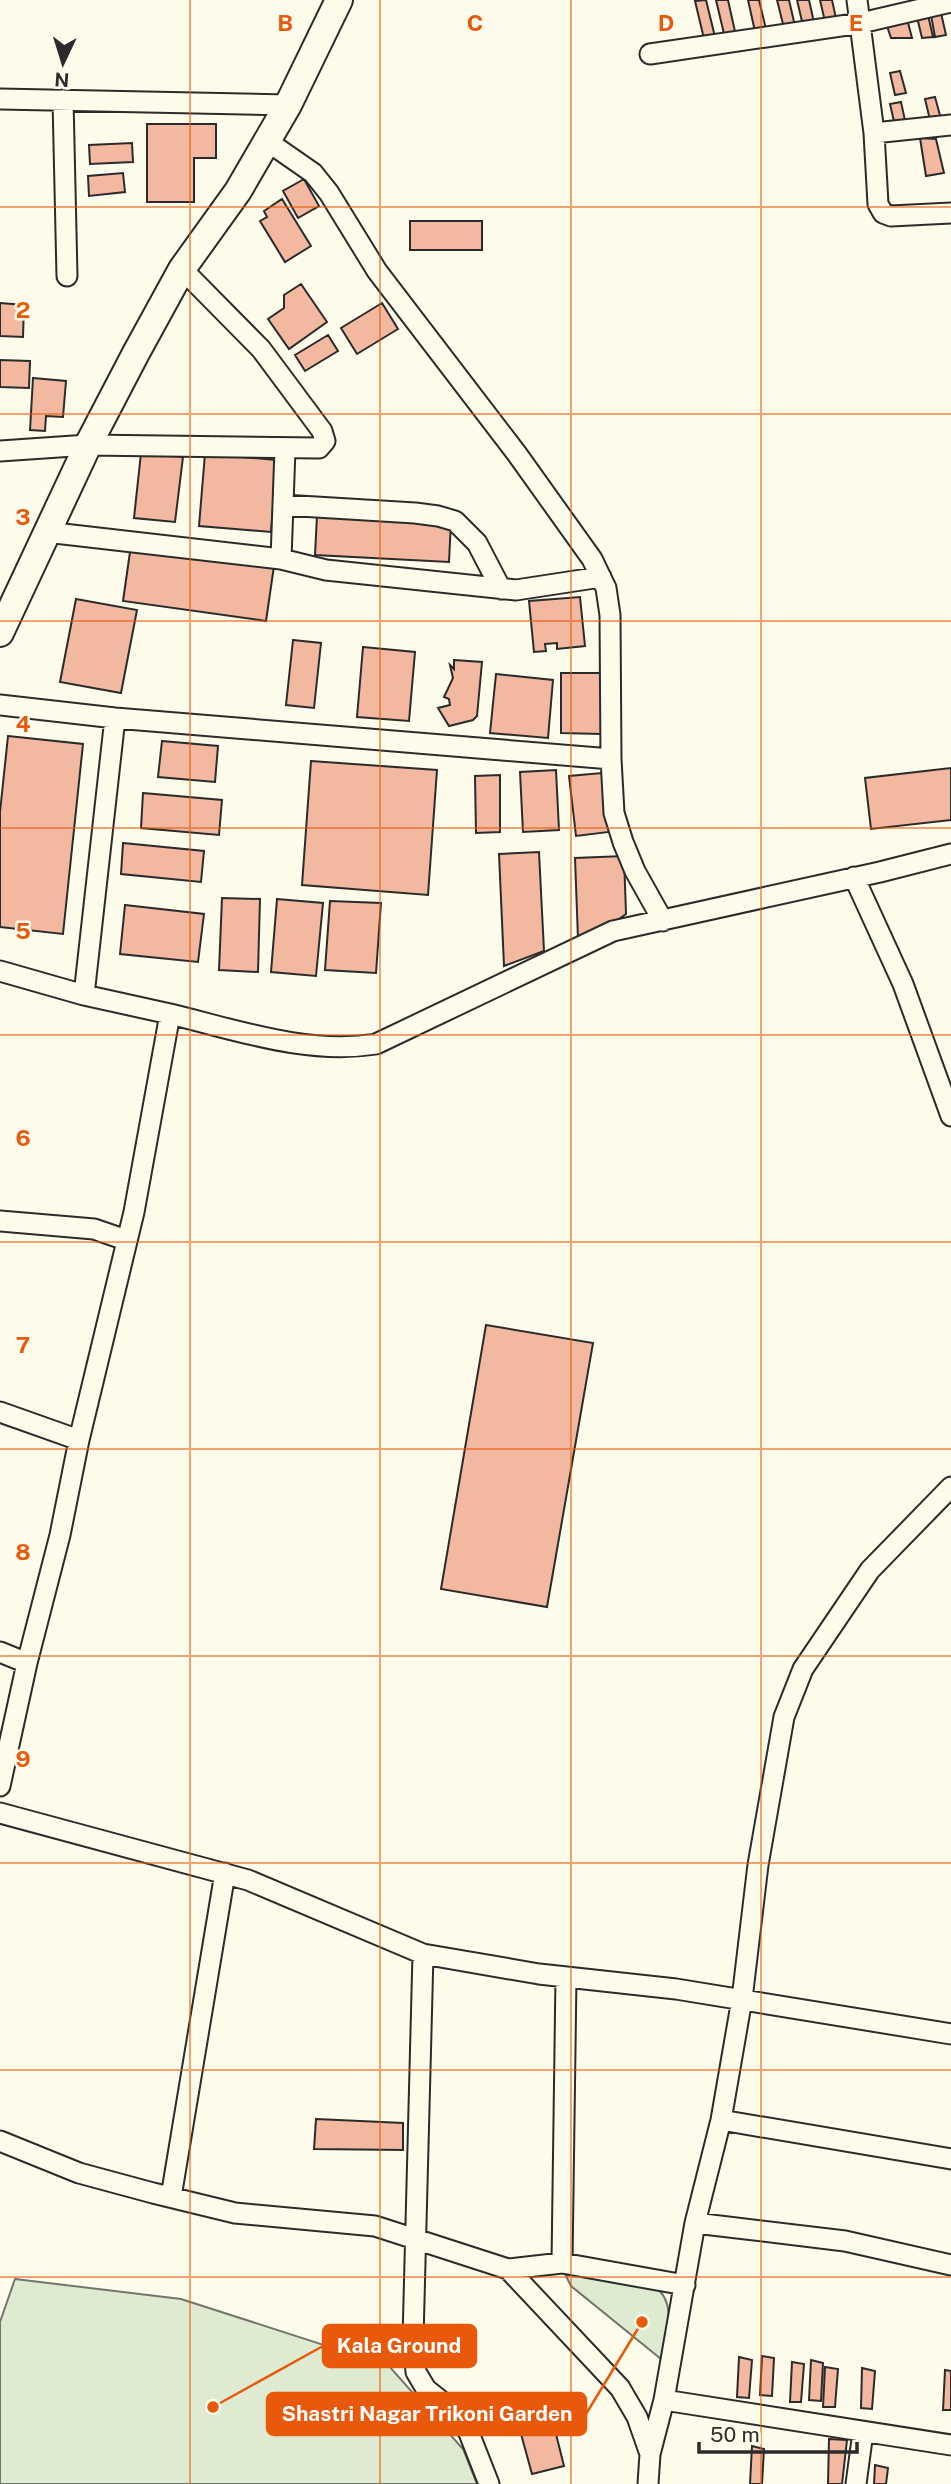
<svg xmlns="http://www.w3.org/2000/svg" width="951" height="2484" font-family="'Public Sans',sans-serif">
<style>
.green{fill:#deebd1;stroke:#74746e;stroke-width:2}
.building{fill:#f2b8a0;stroke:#2b2b2b;stroke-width:2}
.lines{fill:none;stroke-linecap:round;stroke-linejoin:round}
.street-casing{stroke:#2b2b2b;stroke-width:23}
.secondary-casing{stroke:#2b2b2b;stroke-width:30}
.street{stroke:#fdfbea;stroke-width:19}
.secondary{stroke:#fdfbea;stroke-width:26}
.grid{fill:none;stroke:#e8590c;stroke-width:2;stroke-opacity:0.55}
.grid-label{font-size:23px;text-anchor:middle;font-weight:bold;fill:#e8590c;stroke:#fdfbea;stroke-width:5;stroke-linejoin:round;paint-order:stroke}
.leader{fill:none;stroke:#e8590c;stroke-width:2.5}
.callout-dot{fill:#e8590c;stroke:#fdfbea;stroke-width:2.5}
.callout{fill:#e8590c;stroke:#e8590c;stroke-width:2.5}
.callout-label{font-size:21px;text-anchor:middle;font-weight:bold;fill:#fff}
</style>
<rect width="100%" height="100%" fill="#fdfbea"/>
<path class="green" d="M577,2273l78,14c21,14 13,46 10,69l-4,3 -90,-73 -5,-10z
M15,2279l166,20 208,67 74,83 14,35h-477v-162z"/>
<path class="building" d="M706,0l10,41 -11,2 -10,-42z
M716,0h12l8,36 -11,2z
M748,0h11l8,33 -11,3z
M777,0h12l6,26 -11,2z
M797,0h12l6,27 -11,3z
M820,0h12l5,23 -11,3z
M941,13l5,22 -11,2 -4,-22z
M906,15l6,23h-21l-5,-15z
M928,15l5,22 -11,1 -5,-21z
M900,71l6,22 -11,2 -5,-22z
M935,97l6,22 -11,1 -5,-21z
M901,102l5,23 -11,1 -5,-22z
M147,124h69v34h-22v44h-47z
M920,138l16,1 8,34 -18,3z
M132,143l1,19 -43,2 -1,-19z
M123,173l2,19 -36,4 -1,-20z
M304,179l15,27 -21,12 -15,-27z
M282,199l29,47 -26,16 -25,-41 7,-4 -3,-6z
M410,221h72v29h-72z
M301,284l26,38 -38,27 -21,-30 16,-11v-13z
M0,303l24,2 -1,32 -23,-1z
M382,303l16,26 -41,25 -16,-26z
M328,335l10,16 -33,20 -10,-16z
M0,360l30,1 -1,27 -29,-1z
M33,378l33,3 -3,36 -17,-1 -1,15 -15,-1z
M141,453l42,4 -8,65 -41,-4z
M205,454l72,6 -6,72 -72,-6z
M317,515l134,6 -2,41 -134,-7z
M131,545l143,21 -8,55 -143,-20z
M580,597l5,49 -28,3v-6l-12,1 1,7 -12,1 -5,-51z
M76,599l61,11 -16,83 -61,-11z
M293,640l28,3 -7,65 -28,-3z
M363,647l52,5 -6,69 -52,-4z
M454,660l28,2 -5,54 -4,4 -24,6 -11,-18 12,-3 -1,-6 -5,-2 9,-19 -3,-13 4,4z
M561,673h40v61l-40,-1z
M496,674l57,6 -5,58 -58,-5z
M8,736l75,8 -20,190 -63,-7v-115z
M162,741l56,5 -3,36 -57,-5z
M311,761l126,9 -9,125 -126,-10z
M951,768v52l-80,9 -6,-51z
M556,770l3,60 -36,2 -3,-60z
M602,773l7,59 -33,4 -7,-60z
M500,775v57l-24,1 -1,-57z
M143,793l79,7 -3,35 -78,-7z
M123,843l81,8 -3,31 -80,-8z
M539,852l5,99 -40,15 -5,-112z
M624,856l2,58 -34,24 -14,1 -3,-81z
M222,898l38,1 -2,73 -39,-2z
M277,899l46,4 -7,73 -45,-4z
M330,901l51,2 -5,70 -51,-3z
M125,905l79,9 -6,48 -78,-8z
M486,1325l107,18 -46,264 -106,-18z
M316,2119l87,4v27l-89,-1z
M762,2356l12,2 -2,38 -12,-1z
M739,2357l13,3 -3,38 -12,-1z
M811,2360l12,3 -2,38 -12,-1z
M792,2362l12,2 -3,38h-11z
M825,2367l13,2 -3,38h-12z
M862,2368l13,3 -3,38 -11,-1z
M945,2370l6,1v39h-8z
M554,2426l10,40 -32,8 -11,-40z
M829,2439l18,1 -5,44h-14z
M752,2446l12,3 -2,35h-12z
M875,2465l13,3 -2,16h-12z"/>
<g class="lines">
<g class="street-casing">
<path id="street" d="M857,0l17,133 4,71 5,9 8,3 60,-3
M650,54l211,-31 90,-21
M0,99l288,6
M63,100l4,176
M874,133l77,-8
M267,141l46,32 16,20 48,78 140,183 75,105 14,29 4,27 1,144 3,54 9,29 12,29 28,50
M0,451l88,-6 231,3 6,-7 -3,-10 -61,-82 -79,-80
M283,505l132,8 23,3 17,5 22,22 24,46
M46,532l235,27 4,-110
M281,559l45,11 190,20 85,-13
M0,705l115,13 496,41
M854,877l49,107 48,132
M0,971l84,24 86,19 -36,198 -55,228 -19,95 -33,128 -27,123
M84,995l31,-277
M170,1014c67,16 136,41 206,30l237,-113 267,-59 71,-18
M0,1221l94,8 32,11
M0,1412l79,28
M0,1652l27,11
M0,1813l248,67 175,74
M721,2120l230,39
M0,2141l79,32 74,20 82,20 140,13 133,43 112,119 17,29 13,37 -2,30
M171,2197l54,-324
M695,2223l150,18 106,24
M562,2263l4,-286
M508,2269l54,-6 123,22
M664,2400l287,45
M650,2454l14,-54 31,-177 26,-103 21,-121 16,-134 26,-148 19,-48 67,-99 81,-83
M489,2484l-20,-51 -12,-19 -31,-25 -10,-17 -3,-33 10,-385 116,20 137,15 275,45
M856,2484l7,-52"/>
</g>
<g class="secondary-casing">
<path id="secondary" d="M0,633l88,-188 48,-92 46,-84 56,-78 50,-86 51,-105"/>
</g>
<use href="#street" class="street"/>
<use href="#secondary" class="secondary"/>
</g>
<path class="grid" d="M190,0v2484M380,0v2484M571,0v2484M761,0v2484M0,207h951M0,414h951M0,621h951M0,828h951M0,1035h951M0,1242h951M0,1449h951M0,1656h951M0,1863h951M0,2070h951M0,2277h951"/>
<g class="grid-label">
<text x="285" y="31">B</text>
<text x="475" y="31">C</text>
<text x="666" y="31">D</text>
<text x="856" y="31">E</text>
<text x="23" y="318">2</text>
<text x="23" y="525">3</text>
<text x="23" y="732">4</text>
<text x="23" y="939">5</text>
<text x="23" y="1146">6</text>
<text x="23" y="1353">7</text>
<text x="23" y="1560">8</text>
<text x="23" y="1767">9</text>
</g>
<path class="leader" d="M213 2407L323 2346M642 2322L586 2414"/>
<g class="callout-dot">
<circle cx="213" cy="2407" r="7"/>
<circle cx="642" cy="2322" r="7"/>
</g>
<g class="callout">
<rect x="323" y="2325" width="153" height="42" rx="7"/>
<rect x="267" y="2393" width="319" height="42" rx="7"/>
</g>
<g class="callout-label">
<text x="399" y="2353">Kala Ground</text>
<text x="427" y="2421">Shastri Nagar Trikoni Garden</text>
</g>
<g transform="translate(63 63) rotate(184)" stroke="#fdfbea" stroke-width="5" paint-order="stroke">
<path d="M0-5L12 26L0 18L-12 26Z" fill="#2b2b2b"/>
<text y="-10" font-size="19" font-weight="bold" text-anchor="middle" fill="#2b2b2b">N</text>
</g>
<path d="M699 2442v10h158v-10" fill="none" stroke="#2b2b2b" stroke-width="3.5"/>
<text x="710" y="2442" font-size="21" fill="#2b2b2b" stroke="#fdfbea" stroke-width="5" paint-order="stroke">50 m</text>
</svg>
